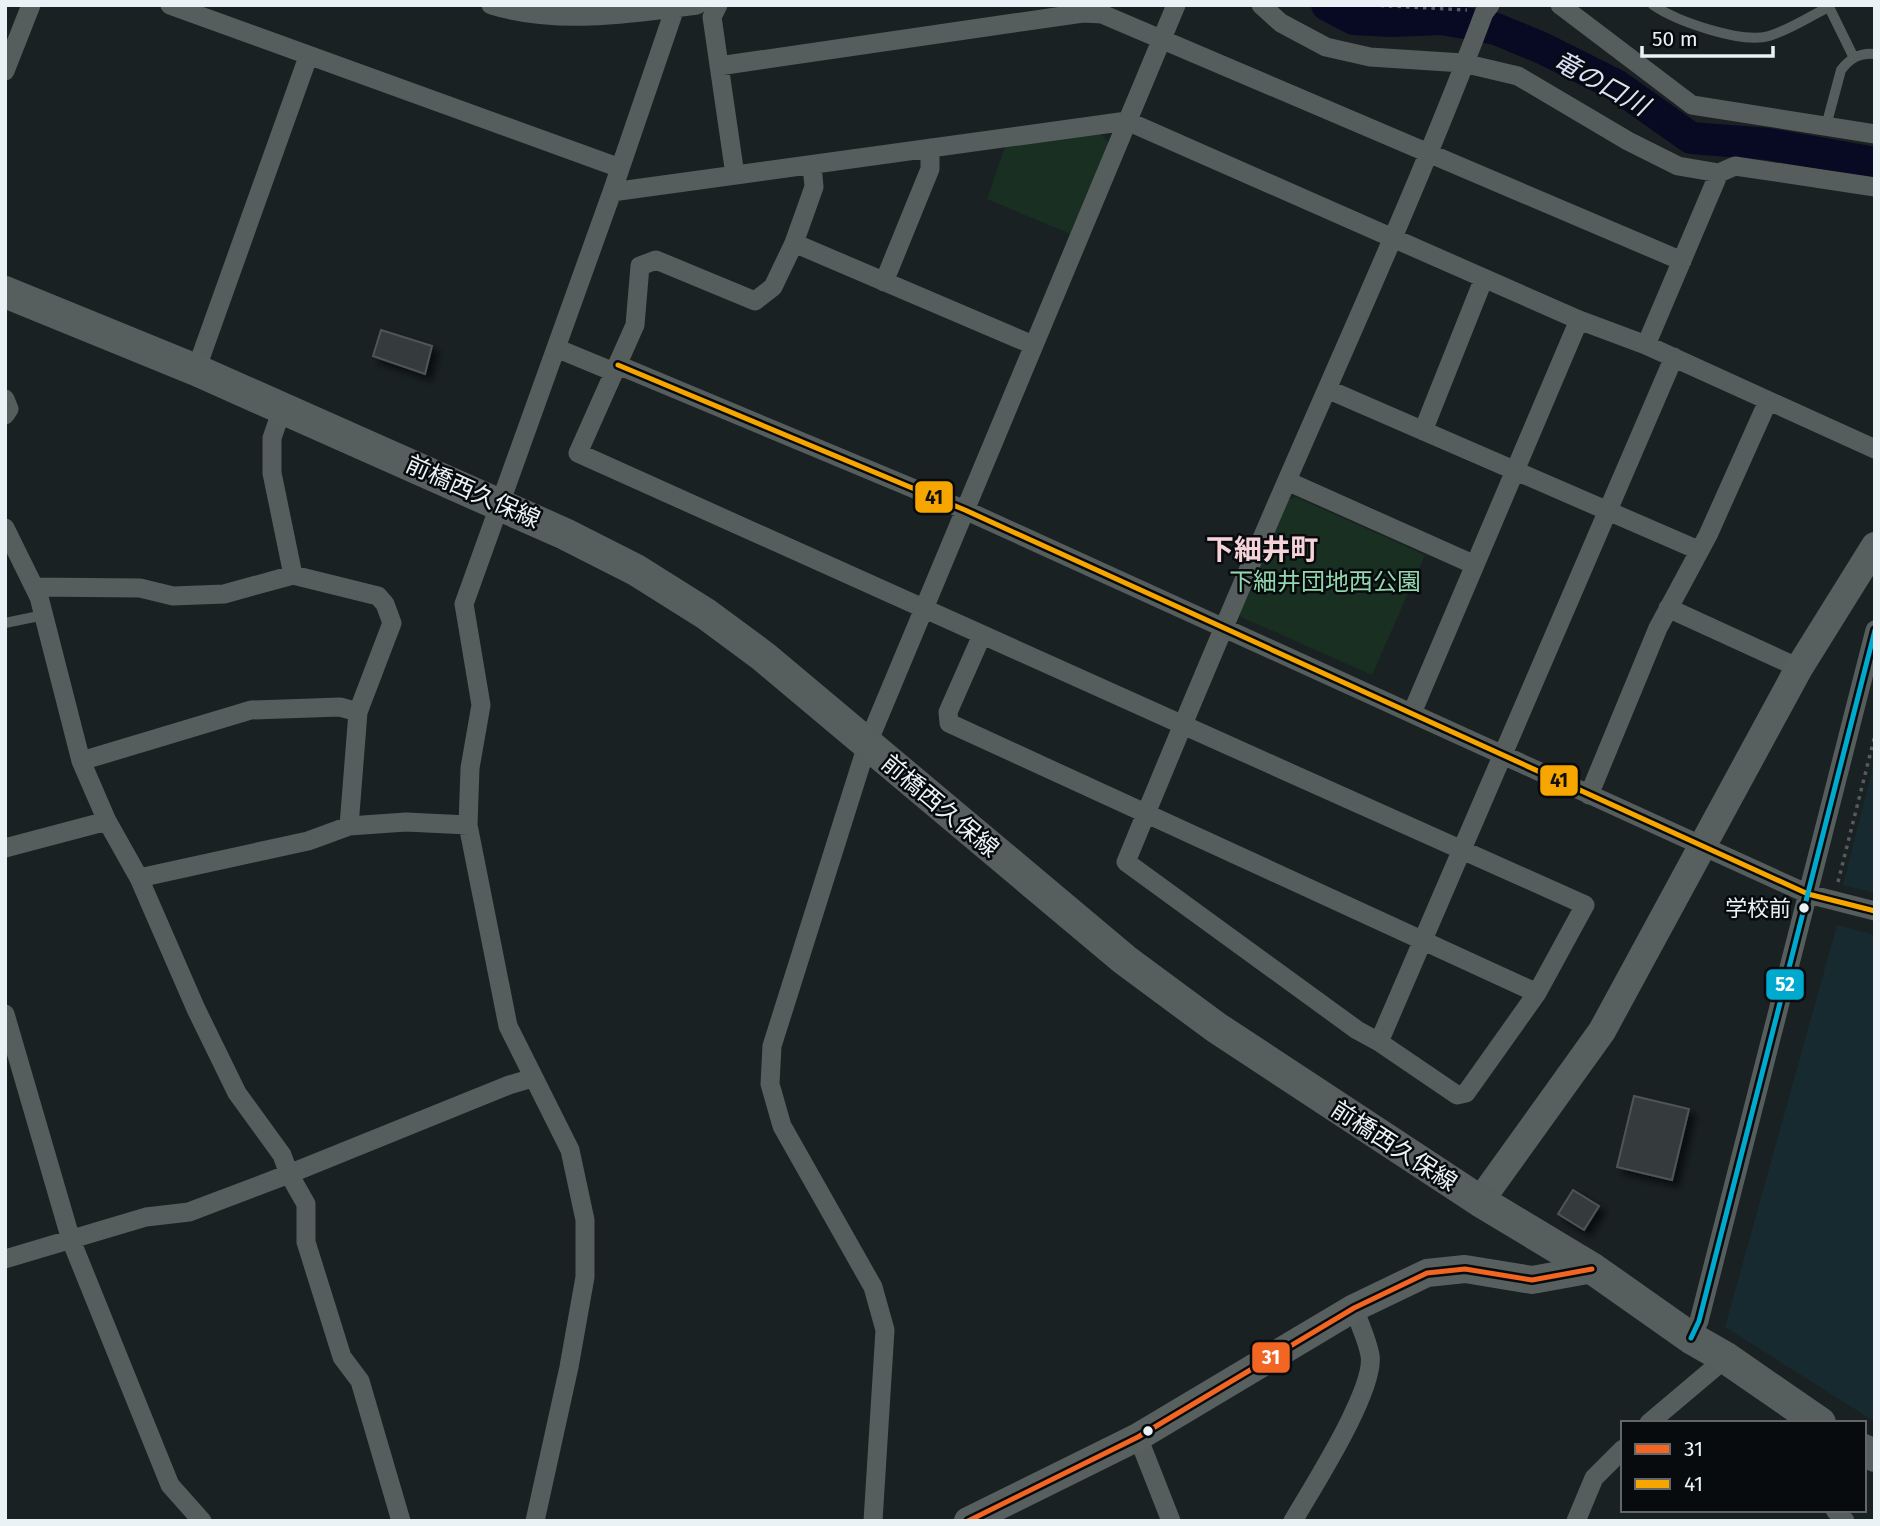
<svg xmlns="http://www.w3.org/2000/svg" width="1880" height="1526" font-family="'Fira Sans','Noto Sans JP',sans-serif">
<style>
.built{fill:#172a2f}
.green{fill:#182f22}
.lines{fill:none;stroke-linecap:round;stroke-linejoin:round}
.river{stroke:#080923;stroke-width:32}
.building{fill:#363b3c;stroke:#4f5557;stroke-width:2;filter:url(#shadow)}
.path{stroke:#565c5d;stroke-width:3.5;stroke-dasharray:3.5 5;stroke-linecap:butt}
.lane{stroke:#565d5d;stroke-width:10}
.street{stroke:#565d5d;stroke-width:19}
.secondary{stroke:#57605f;stroke-width:28}
.primary{stroke:#565e5e;stroke-width:32}
.bus-1-casing{stroke:#070b0d;stroke-width:10}
.bus-2-casing{stroke:#070b0d;stroke-width:10}
.bus-3-casing{stroke:#070b0d;stroke-width:10}
.bus-1{stroke:#f26522;stroke-width:5}
.bus-2{stroke:#f7a600;stroke-width:5}
.bus-3{stroke:#00a9ce;stroke-width:5}
.bus-dot{fill:#eaf2f5;stroke:#070b0d;stroke-width:2.5}
.labels{text-anchor:middle;stroke-width:5;stroke-linejoin:round;paint-order:stroke}
.bus-label{font-size:22px;fill:#eaf2f5;stroke:#070b0d;text-anchor:end}
.street-label{font-size:24px;fill:#eaf2f5;stroke:#070b0d}
.park-label{font-size:24px;fill:#94d6ad;stroke:#070b0d}
.water-label{font-size:26px;font-style:italic;fill:#dce2fc;stroke:#070b0d}
.quarter-label{font-size:28px;font-weight:bold;fill:#f5d3d9;stroke:#070b0d}
.line-badge{stroke:#070b0d;stroke-width:2.5}
.badge-label{font-size:19px;text-anchor:middle;font-weight:bold;fill:#fff}
.pale-badge-label{font-size:19px;text-anchor:middle;font-weight:bold;fill:#111}
</style>
<defs>
<filter id="shadow"><feDropShadow dx="6" dy="6" stdDeviation="3.5" flood-color="#0009"/></filter>
</defs>
<rect width="100%" height="100%" fill="#1a2122"/>
<path class="built" d="M1875,759v134l-32,-8z
M1837,925l38,10v487l-150,-95z"/>
<path class="green" d="M1099,132l11,12 -37,91 -86,-36 19,-55z
M1296,497l129,58 -53,120 -131,-58 -3,-7 49,-110z"/>
<g class="lines">
<path class="river" d="M1327,5l27,14 36,2 53,-2 53,10 46,19 74,37 75,53 77,6 107,19"/>
</g>
<path class="building" d="M381,330l51,16 -7,28 -52,-18z
M1634,1096l55,13 -17,71 -55,-13z
M1573,1190l26,16 -15,24 -26,-16z"/>
<g class="lines">
<path class="path" d="M1372,5l95,5
M1838,882l37,-147"/>
<path class="lane" d="M1653,5c23,16 88,39 116,31 20,-6 41,-20 60,-29l25,51
M1826,126l15,-56c9,-12 19,-18 34,-16
M5,623l39,-8"/>
<path class="street" d="M170,5l450,163
M491,5c66,20 139,9 206,0
M718,5l-6,12 23,158
M1261,5l20,18 45,24 44,10 93,6 55,13 110,65 50,25 41,7 -73,172
M1560,5l132,100 183,29
M719,66l364,-53 19,1 580,247
M5,71l26,-66
M812,165l2,22 -20,56 -21,44 -18,14 -99,-41 -16,6 -5,59 -57,128c336,151 671,302 1007,452l-48,88 -71,100 -9,2 -78,-53 -22,-12 -231,-168c55,-134 111,-267 169,-400 65,-149 132,-297 189,-449l6,-8
M1719,173l16,-7 140,21
M612,192l515,-71 452,199 67,25 229,104
M794,243l239,102
M884,282l46,-113v-21
M556,348l58,24
M618,365l347,145 843,384 67,17
M196,370l112,-313
M1327,389l371,161
M5,399l4,10 -4,6
M282,409l-10,29v35l21,102
M1423,431l61,-153
M1287,481l188,84
M5,528l34,69 42,164 26,60 32,57 57,131 41,84 45,62 7,19 17,30v38l36,115 18,24 41,140
M35,587l105,1 33,8 51,-2 69,-19 85,21 7,8 7,19 -34,89 -9,114
M1668,608l131,60
M982,635l-34,77 1,11 588,270
M1412,713l167,-393
M81,761l170,-51 89,-3 18,5
M1589,795l69,-167 50,-93 60,-134
M5,848l102,-27
M139,878l169,-37 41,-15 57,-4 62,3
M5,1014l66,226 99,245 32,36
M1379,1042l295,-685
M5,1259l141,-42 43,-5 100,-38 220,-89 24,-7
M1691,1338l8,-17 176,-691
M1649,1423l77,-65
M1138,1437l33,84
M1835,1510l10,11
M535,1521l34,-154 16,-90v-57l-15,-70 -62,-124 -40,-201 2,-57 11,-63 -17,-101 148,-412 64,-187
M873,1521l12,-191 -12,-43 -91,-161 -12,-42 2,-38 95,-301 309,-740
M1293,1521c19,-33 83,-132 77,-166 -3,-16 -11,-32 -16,-47
M1576,1521l18,-43 29,-29"/>
<path class="secondary" d="M1480,1201l122,-170 197,-363 76,-122
M968,1521l170,-84 216,-129 73,-35 38,-4 67,11 61,-11"/>
<path class="primary" d="M5,292l191,78 369,164 71,36 70,44 58,43 361,303 92,68 263,173 113,68 98,69 35,20 94,65
M1864,1450l11,6"/>
<g class="bus-1-casing">
<path id="bus-1" d="M968,1521l170,-84 216,-129 73,-35 38,-4 67,11 60,-11"/>
</g>
<g class="bus-2-casing">
<path id="bus-2" d="M618,365l347,145 843,384 67,17"/>
</g>
<g class="bus-3-casing">
<path id="bus-3" d="M1691,1338l8,-17 176,-691"/>
</g>
<use href="#bus-1" class="bus-1"/>
<use href="#bus-2" class="bus-2"/>
<use href="#bus-3" class="bus-3"/>
</g>
<g class="bus-dot">
<circle cx="1804" cy="908" r="6"/>
<circle cx="1148" cy="1431" r="6"/>
</g>
<g class="labels">
<g class="bus-label">
<text x="1791" y="916">学校前</text>
</g>
<g class="street-label">
<text transform="translate(473 492) rotate(24)" y="8">前橋西久保線</text>
<text transform="translate(940 806) rotate(40)" y="8">前橋西久保線</text>
<text transform="translate(1394 1146) rotate(33)" y="8">前橋西久保線</text>
</g>
<g class="park-label">
<text x="1325" y="590">下細井団地西公園</text>
</g>
<g class="water-label">
<text transform="translate(1601 83) rotate(29)" y="9">竜の口川</text>
</g>
<g class="quarter-label">
<text x="1262" y="559">下細井町</text>
</g>
</g>
<g class="line-badge">
<rect x="914" y="480" width="40" height="34" rx="7" fill="#f7a600"/>
<rect x="1539" y="764" width="40" height="33" rx="7" fill="#f7a600"/>
<rect x="1765" y="968" width="40" height="33" rx="7" fill="#00a9ce"/>
<rect x="1251" y="1341" width="40" height="33" rx="7" fill="#f26522"/>
</g>
<g class="badge-label">
<text x="1785" y="991">52</text>
<text x="1271" y="1364">31</text>
</g>
<g class="pale-badge-label">
<text x="934" y="504">41</text>
<text x="1559" y="787">41</text>
</g>
<rect width="1880" height="1526" fill="none" stroke="#eaf2f5" stroke-width="14"/>
<rect x="1621" y="1421" width="245" height="91" fill="#070b0d" stroke="#62676a" stroke-width="2"/>
<rect x="1635" y="1444" width="35" height="10" fill="#f26522" stroke="#62676a" stroke-width="2"/>
<text x="1684" y="1456" font-size="21" fill="#eaf2f5">31</text>
<rect x="1635" y="1479" width="35" height="10" fill="#f7a600" stroke="#62676a" stroke-width="2"/>
<text x="1684" y="1491" font-size="21" fill="#eaf2f5">41</text>
<path d="M1642 46v10h131v-10" fill="none" stroke="#eaf2f5" stroke-width="3.5"/>
<text x="1652" y="46" font-size="21" fill="#eaf2f5" stroke="#070b0d" stroke-width="5" paint-order="stroke">50 m</text>
</svg>
